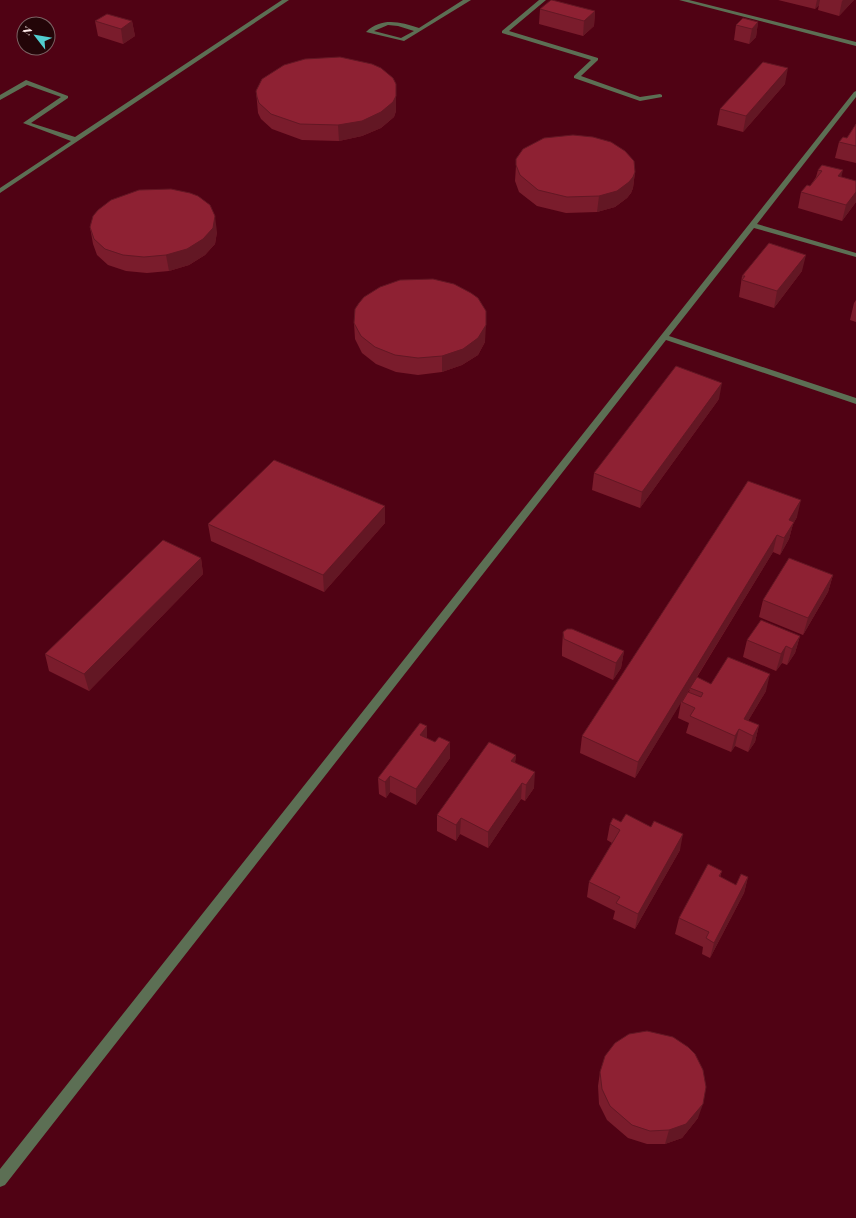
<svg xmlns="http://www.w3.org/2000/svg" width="856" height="1218" font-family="'Playfair Display',serif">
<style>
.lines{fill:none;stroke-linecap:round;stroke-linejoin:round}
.lane{fill:#5c6f54;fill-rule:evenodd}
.wall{fill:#7a1c2c}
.shaded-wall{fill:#631724}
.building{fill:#8e2133;stroke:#631724}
</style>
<rect width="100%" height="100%" fill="#500214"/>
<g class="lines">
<path class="lane" d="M282,0h7l-289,193v-5l71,-47 -48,-18 38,-26 -34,-12 -27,15v-5l26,-15 42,16v2l-37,25 44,14z
M463,0h8l-67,41 -38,-9c16,-15 34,-10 53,-4zM388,25l10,1 16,5 -13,7 -27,-7z
M539,0h7l-37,31 89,27v2l-17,16 59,21 20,-3 2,1v2l-22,4 -66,-23v-2l17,-16 -89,-27v-2z
M679,0h10l167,42v4z
M856,91v6l-99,127 99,29v4l-102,-29 -85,108 187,62v6l-190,-64 -661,845 -5,2v-18l854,-1077z"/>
</g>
<path class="wall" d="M778,0h76l-15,16 -21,-6 1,-5 -4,4z
M540,9l55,2 -1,15 -11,10 -44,-12z
M95,21h37l3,15 -12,8 -25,-8z
M758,22l-2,15 -7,7 -15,-4 2,-15z
M785,84l-42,48 -26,-7 3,-16z
M256,91l140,20 -2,6 -13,11 -19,8 -23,5 -37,-1 -30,-11 -11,-10 -3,-6z
M856,124v39l-21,-5 4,-16 8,-4z
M516,165l119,7 -2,16 -2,5 -4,5 -12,9 -18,5 -31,1 -29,-7 -18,-14 -4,-11z
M818,170l38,11v21l-14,19 -44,-13 3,-16 9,-6 6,-9z
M90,227l127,5 -2,12 -10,11 -16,10 -20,6 -22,2 -21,-2 -18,-6 -11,-10 -4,-11z
M802,271l-28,37 -35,-11 3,-21z
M856,300v22l-6,-2 4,-17z
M354,323l131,19 -7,13 -16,10 -20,7 -24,3 -22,-3 -20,-8 -14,-11 -7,-14z
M719,399l-79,109 -48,-18 2,-17z
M748,481l49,36 -4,7 -4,15 -9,16 -7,-3 -85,140h1l1,-4 21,-4 55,7 -18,30 11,4 -4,17 -7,10 -13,-6 -4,6 -45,-19 3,-10 -11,-5 3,-16 -46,76 -55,-25 2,-17z
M385,523l-61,69 -113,-51 -3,-17z
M201,558l2,16 -114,117 -40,-20 -4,-17z
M833,575l-5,17 -25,43 -44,-18 4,-17z
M563,632l61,19 -3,17 -8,12 -51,-24v-8z
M800,636l-5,17 -8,12 -5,-2 -6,8 -33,-14 4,-17z
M427,726v12l23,20 -34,47 -26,-13 -4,6 -7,-4 -1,-16z
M516,755l-1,7 19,26 -9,13 -4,-2 -33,49 -28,-14 -4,7 -19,-10v-16z
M610,824l70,26 -45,79 -22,-10 2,-8 -28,-14 2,-15 23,-39 -5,-3z
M722,871l-2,6 16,8 12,-8 -4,16 -34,65 -8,-4 1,-7 -28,-13 4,-16z
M600,1072l98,46 -16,20 -17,6h-18l-19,-6 -21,-18 -8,-16 -1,-18z"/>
<path class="shaded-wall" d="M817,0h3l-1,5 -4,4z
M843,0h11l-15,16 3,-15z
M595,11l-1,15 -11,10 1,-15z
M132,21l3,15 -12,8 -2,-15z
M758,22l-2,15 -7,7 3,-15z
M788,68l-3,16 -42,48 3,-16z
M396,84v27l-2,6 -13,11 -19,8 -23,5 -1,-16z
M843,170l-4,16 -1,-10z
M635,172l-2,16 -2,5 -4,5 -12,9 -18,5 2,-16z
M856,192v10l-14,19 4,-16z
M215,216l2,16 -2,12 -10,11 -16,10 -20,6 -3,-16z
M806,255l-4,16 -28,37 3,-17z
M486,325l-1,17 -7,13 -16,10 -20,7v-16z
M722,383l-3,16 -79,109 2,-16z
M801,500l-4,17 -4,7 -4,15 -9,16 9,-35z
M385,506v17l-61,69 -1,-17z
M777,535l-4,17 -138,226 3,-16z
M201,558l2,16 -114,117 -5,-17z
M833,575l-5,17 -25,43 5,-17z
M800,636l-5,17 -8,12 5,-16z
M786,646l-4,17 -6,8 5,-17z
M624,651l-3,17 -8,12 3,-17z
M770,674l-4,17 -24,40 2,-12z
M759,725l-4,17 -7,10 5,-16z
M427,726v16l-7,-7z
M739,729l-4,17 -4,6 4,-16z
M450,742v16l-34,47v-16z
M516,755l-2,16 -3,-10z
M535,772l-1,16 -9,13 1,-16z
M390,776v16l-4,6 -1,-16z
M522,783l-1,16 -33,49v-16z
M461,818l-1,16 -4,7v-16z
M683,834l-3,16 -45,79 3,-15z
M748,877l-4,16 -34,65 4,-15z
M703,1104l-5,14 -16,20 -17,6 4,-14z"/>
<path class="building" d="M551,0h1l43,11 -11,10 -44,-12z
M107,14l25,7 -11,8 -26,-8z
M743,18l15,4 -6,7 -16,-4z
M340,57l32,7 9,4 12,10 3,6v12l-3,6 -12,10 -19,9 -24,4 -38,-1 -29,-10 -12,-11 -2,-6 -1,-6 6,-12 22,-14 21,-6z
M763,62l25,6 -42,48 -26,-7z
M856,124v22l-17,-4 4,-5 4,1z
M573,135l20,2 18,5 14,9 9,10 1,11 -2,5 -4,5 -12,9 -18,5 -32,1 -29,-7 -18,-15 -4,-10v-6l7,-10 21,-11z
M822,165l21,5 -5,6 18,5v11l-10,13 -45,-13 6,-7 3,1 12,-15 -4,-1z
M171,189l19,4 8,3 12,9 5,11 -2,12 -10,11 -16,10 -21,6 -22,2 -21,-2 -18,-6 -11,-10 -4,-12 3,-11 5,-6 13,-10 28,-10z
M769,243l37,12 -29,36 -35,-11 3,-4h-3z
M433,279l21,5 17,9 7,5 8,13v14l-8,13 -15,11 -21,7 -24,2 -23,-3 -20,-8 -14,-11 -7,-13 1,-14 4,-6 5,-6 16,-10 20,-7z
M676,366l46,17 -80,109 -48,-19z
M274,460l111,46 -62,69 -115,-51z
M748,481l53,19 -12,20 5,2 -10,16 -7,-3 -139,227 -56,-26z
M163,540l38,18 -117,116 -39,-20z
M789,558l44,17 -25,43 -45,-18z
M761,620l39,16 -8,13 -6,-3 -5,8 -34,-14z
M567,629h5l52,22 -8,12 -52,-24 -1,-7z
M728,657l42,17 -26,45 15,6 -6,11 -14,-7 -4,7 -45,-20 5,-8 -13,-6 6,-10 13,5 2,-4 -13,-5 7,-11 14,7z
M420,723l7,3 -7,9 15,7 4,-5 11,5 -34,47 -26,-13 -5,6 -7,-4z
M489,742l27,13 -5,6 24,11 -9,13 -4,-2 -34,49 -27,-14 -5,7 -19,-10z
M626,814l25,13 3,-6 29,13 -45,80 -22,-11 4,-6 -31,-15 31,-52 -10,-6 3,-6 8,4z
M708,864l14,7 -3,5 17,9 5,-11 7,3 -34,66 -8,-5 3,-6 -30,-14z
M647,1031l26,6 15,10 7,7 8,16 3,17 -3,17 -17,20 -17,6 -19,1 -18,-6 -22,-19 -8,-17 -2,-17 5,-16 10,-13 14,-9z"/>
<g transform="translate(36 36) rotate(301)"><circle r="19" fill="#230508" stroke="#7b6163"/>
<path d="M0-3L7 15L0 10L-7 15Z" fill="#52cdcf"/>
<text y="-6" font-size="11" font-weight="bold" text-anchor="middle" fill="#ffebeb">N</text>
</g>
</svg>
